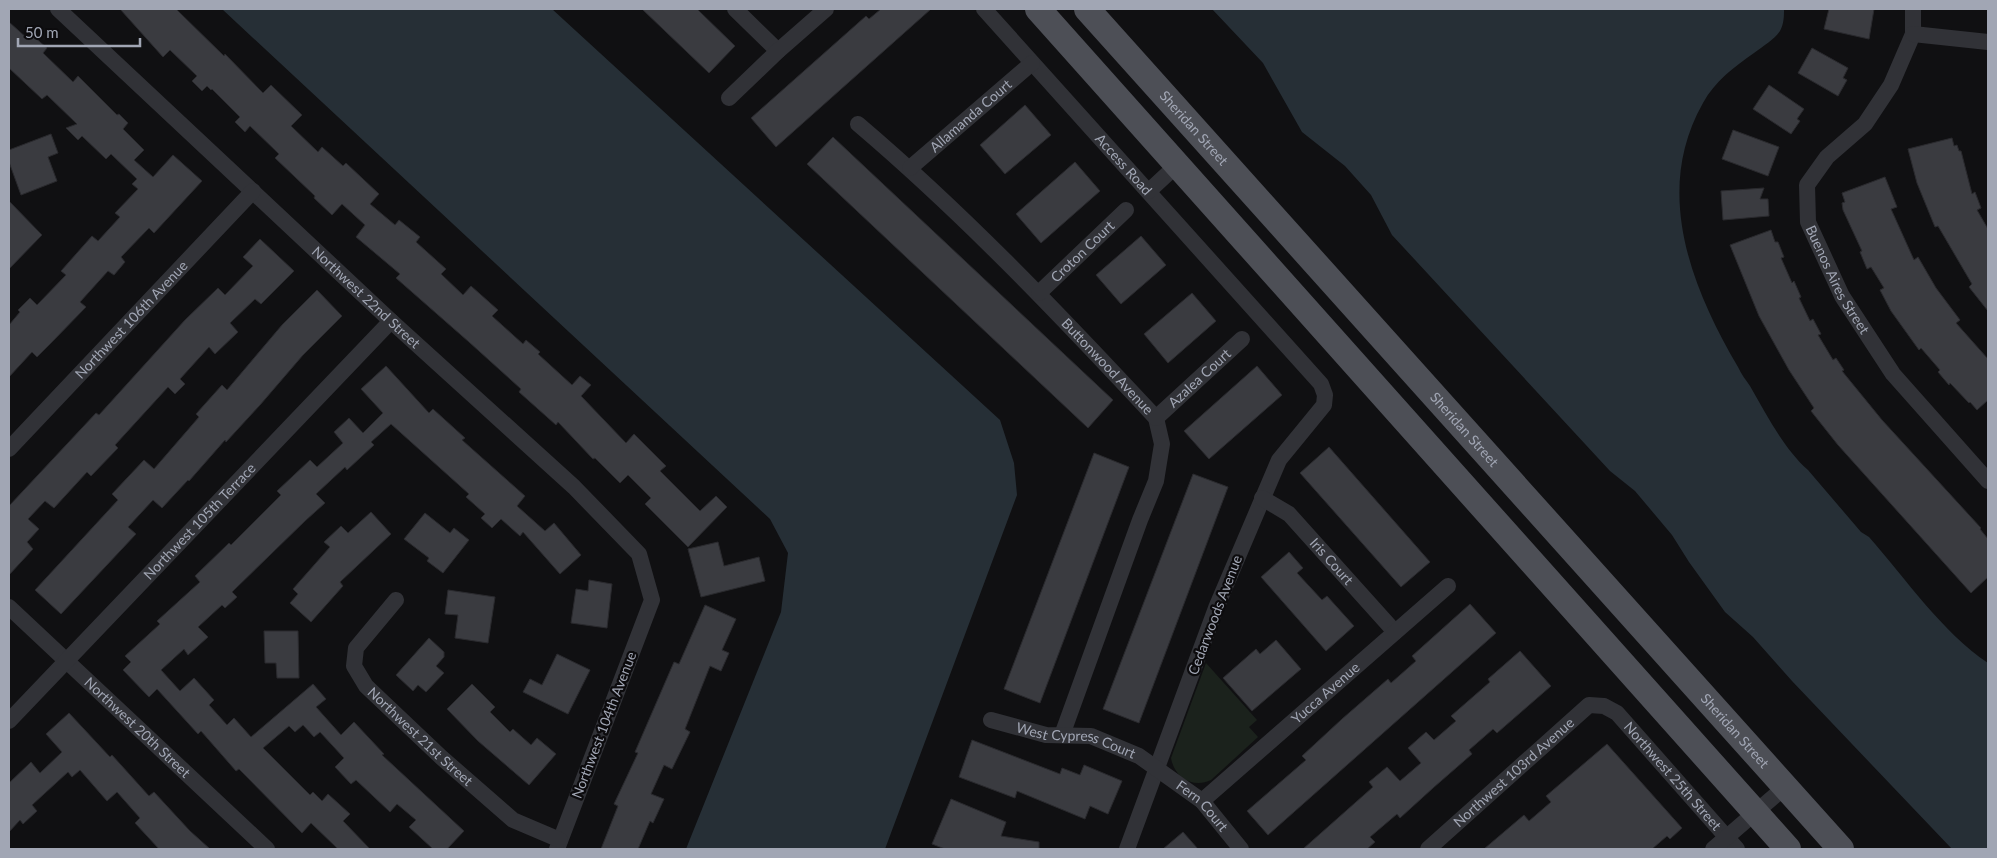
<svg xmlns="http://www.w3.org/2000/svg" width="1997" height="858" font-family="Lato,sans-serif">
<style>
.green{fill:#1b221c}
.water{fill:#262f36}
.building{fill:#3a3b40;stroke:#2a2a2e}
.lines{fill:none;stroke-linecap:round;stroke-linejoin:round}
.minor{stroke:#313237;stroke-width:16}
.primary{stroke:#4d4f56;stroke-width:26}
.labels{text-anchor:middle;stroke-width:4.5;stroke-linejoin:round;paint-order:stroke}
.street-label{font-size:14px;fill:#a1a6b4;stroke:#0c0b0d}
</style>
<rect width="100%" height="100%" fill="#101012"/>
<path class="green" d="M1206,663l51,57 -8,7 9,10 -47,43c-18,9 -37,-3 -40,-22z"/>
<path class="water" d="M222,9h330l448,411 14,43 3,32 -132,354h-199l95,-237 7,-59 -18,-34z
M1212,9h572c0,7 0,15 -4,22 -6,9 -17,15 -26,22 -20,14 -39,28 -51,50 -50,88 -12,184 35,264 3,7 8,13 12,19 16,28 34,63 58,84l53,62 8,5c37,42 73,95 119,126v186h-36l-160,-168 -39,-44 -28,-25 -36,-50 -17,-27 -37,-44 -25,-20 -218,-236 -21,-40 -26,-29 -43,-34 -39,-69z"/>
<path class="building" d="M120,9h56l48,47 1,-2 38,39 8,-8 31,30 -11,11 27,26 4,-5 21,19 3,-3 33,31 -9,10 25,21 4,-5 21,17 -4,5 30,27 -5,5 22,21 8,-9 27,24 -6,6 31,28 3,-4 14,12 -2,2 34,31 8,-9 11,9 -10,11 45,47 8,-9 32,32 -6,5 40,40 16,-15 11,11 -39,40 -43,-43 6,-6 -23,-23 -8,8 -25,-25 -2,1 -35,-37 -2,3 -37,-33 2,-3 -52,-47 -73,-64 4,-4 -44,-37 9,-12 -23,-21 -10,11 -18,-17 1,-2 -40,-38 4,-4 -29,-28 -5,6 -10,-10 5,-5 -28,-28 -1,1 -4,-4 -5,5 -10,-10 5,-5 -27,-26 -7,7z
M642,9h55l38,37 -26,27z
M881,9h50l-155,138 -25,-29 115,-102 3,3z
M1829,9h45l-5,30 -45,-10z
M9,22l20,18 4,-4 14,12 -4,5 30,29 5,-6 39,39 2,-1 9,9 -5,6 21,21 -10,10 19,17 20,-22 29,26 -48,52 -5,-5 -28,29 4,5 -11,13 -6,-4 -28,31 6,5 -34,35 -15,15 -5,-5 -23,25v-52l11,-13 -2,-2 12,-12 7,7 29,-30 -5,-4 31,-35 6,5 22,-24 -5,-4 23,-24 -6,-5 5,-5 -26,-25 -5,5 -24,-23 -4,4 -12,-12 11,-4 -30,-29 -5,4 -33,-31z
M1812,48l36,20 -5,10 4,2 -9,16 -40,-23z
M1769,85l35,24 -7,10 3,2 -9,13 -38,-25z
M1025,105l26,30 -46,39 -25,-29z
M1733,130l46,17 -11,29 -46,-17z
M51,134l7,19 -10,4 9,24 -36,14 -12,-33v-12z
M833,137l280,263 -25,28 -281,-264z
M1952,138l2,8 3,-1 2,6h2l11,43 3,-2 6,16 -4,2 11,19v82l-19,-24 3,-3 -34,-58 -3,1 -18,-44 -9,-34z
M1075,162l25,29 -59,52 -25,-29z
M1885,177l12,30 -6,2 23,51 4,-3 18,31 24,32 -4,3 32,36v41l-11,10 -7,-8 -1,1 -19,-20 -1,2 -11,-13 2,-2 -19,-22 -2,2 -28,-39 -11,-21 4,-2 -13,-21 -4,2 -7,-17 2,-1 -19,-41 -1,-7 3,-1 -3,-9z
M1764,188l-4,11h8l1,17 -46,4 -2,-29z
M9,201l33,34 -33,34z
M1771,230l4,12h3l6,15 -3,1 11,25 2,-2 7,16 -2,1 11,23 3,-2 8,15 -3,1 15,25 3,-2 8,12 -2,1 40,49 99,108 -1,1 8,10v38l-17,16 -133,-148 -27,-34 3,-3 -25,-38 -30,-54 -29,-71z
M1141,236l25,29 -45,39 -25,-29z
M260,239l34,32 -33,33 -6,-5 -25,24 8,9 -23,22 -6,-7 -29,32 5,5 -10,10 -7,-7 -53,58 3,3 -27,28 -4,-4 -33,36 -9,-7 -17,18 11,10 -12,13 6,7 -24,26v-69l87,-93 3,2 86,-95 33,-32 7,7 28,-29 -10,-9z
M317,290l25,26 -39,39 -43,50 -34,37 -1,-2 -36,41 -1,-1 -26,28 -9,-8 -25,27 8,7 -75,80 -26,-24 83,-90 -6,-6 32,-34 10,9 45,-52 -3,-3 26,-29 5,5 55,-65z
M1192,293l24,28 -48,42 -24,-29z
M386,366l43,47 4,-4 32,29 -3,2 63,56 -8,10 28,25 9,-8 27,32 -21,19 -37,-42 -3,4 -19,-17 -9,9 -11,-10 4,-4 -19,-17 3,-3 -78,-70 -20,18 3,3 -27,25 -2,-3 -29,27 9,9 -20,18 -73,71 5,5 -12,11 -3,-3 -24,22 10,10 -20,18 -4,-6 -23,21 19,21 14,-13 20,22 -5,5 18,20 7,-7 17,19 62,-53 13,15 -10,8 25,28 13,-13 30,32 -2,1 82,76 -17,18h-14l-24,-22 7,-7 -19,-16 -7,8 -34,-32 -5,4 -16,-17 9,-9 -24,-26 -6,5 -11,-12 -8,7 -6,-6 -26,22 47,47 3,-3 9,9 6,-7 22,20 -7,7 27,28h-32l-27,-26 -9,10 -63,-64 -3,2 -35,-40 -3,3 -41,-45 -8,8 -26,-27 8,-8 -6,-6 35,-32 -3,-3 43,-39 -5,-6 34,-33 2,2 50,-50 -4,-4 33,-31 7,7 26,-24 -9,-11 15,-14 14,15 20,-20 -22,-24z
M1257,366l25,29 -73,64 -25,-28z
M1329,447l101,115 -29,25 -101,-114z
M1094,453l35,14 -89,236 -36,-14z
M1193,474l35,13 -89,236 -36,-14z
M371,512l20,22 -51,48 3,4 -32,36 -21,-19 8,-9 -5,-5 37,-42 -6,-5 17,-16 7,7z
M425,513l25,20 4,-5 15,12 -26,33 -16,-12 2,-3 -25,-19z
M718,542l6,24 35,-9 6,24 -64,16 -13,-48z
M1289,552l14,16 -6,5 25,27 5,-4 27,30 -28,25 -65,-74z
M589,580l23,4 -5,44 -36,-5 5,-34 12,2z
M448,590l47,7 -7,46 -33,-5 3,-23 -13,-1z
M1470,604l26,29 -228,202 -21,-24 59,-51 -4,-4 40,-37 46,-40 3,4 25,-22 -4,-5z
M705,605l31,14 -14,31 7,3 -8,18 -11,-5 -25,63 5,3 -18,37 -8,-4 -13,29 13,5 -11,24 -3,-2 -12,28h-37l17,-43 -4,-2 24,-51 -3,-1 39,-90 5,2z
M264,631h34l1,47h-22l-1,-15h-11z
M429,638l15,14v5l-8,9 8,7 -18,19 -8,-7 -5,6 -17,-16z
M1276,640l25,29 -49,42 -29,-33 33,-29 4,5z
M1520,651l31,35 -54,47 -4,-4 -24,21 3,4 -39,34 -33,30 -3,-4 -27,23 5,5 -8,7h-64l70,-62 -4,-5 18,-15 13,14 21,-18 -13,-15 18,-16 8,8 22,-19 -5,-5 39,-34 -2,-3z
M557,654l33,16 -22,44 -45,-22 7,-13 12,6z
M472,684l23,23 -5,5 20,20 3,-3 18,16 6,-7 19,16 -27,31 -51,-44 -31,-32z
M69,713l41,44 2,-2 37,41 5,-4 36,39 20,18h-51l-24,-26 5,-5 -23,-26 -10,9 -27,-31 -8,7 -4,-5 -36,33 5,6 -14,13 -3,-4 -11,12v-49l22,-21 9,11 22,-21 -16,-18z
M972,740l88,34 2,-6 18,7 4,-10 38,16 -14,33 -18,-8 -5,13 -68,-28 -2,7 -56,-21z
M1607,744l75,84 -12,11 -3,-3 -15,13h-168l40,-34 5,6 22,-19 -5,-6z
M951,799l55,23 -5,14 38,6v7h-94l-13,-5z
M1183,832l15,17h-35z"/>
<g class="lines">
<g class="minor">
<path id="s1" d="M58,9l333,312 183,166 65,67 13,46 -95,249"/>
<path d="M735,9l43,42"/>
<path id="s2" d="M984,9l337,375 4,11 -1,10 -45,55 -63,148 -89,241"/>
<path id="s3" d="M1913,9v25l-22,51 -26,39 -38,33 -20,28 1,37 34,74 51,78 95,107"/>
<path d="M1913,34l75,8"/>
<path d="M729,98l49,-47 48,-42"/>
<path id="s4" d="M858,124c107,91 203,192 298,294l6,26 -6,37 -16,39 -78,215"/>
<path id="s5" d="M910,168l122,-105"/>
<path d="M1149,191l28,-26"/>
<path id="s6" d="M1039,293l87,-83"/>
<path id="s7" d="M1156,418l86,-79"/>
<path id="s8" d="M9,449l244,-258"/>
<path id="s9" d="M1262,498l27,16 106,118"/>
<path id="s10" d="M396,600l-40,48 -2,18 12,20 76,72 71,62 47,20"/>
<path id="s11" d="M9,607l258,242"/>
<path id="s12" d="M991,720l55,15 45,1 48,20 63,45 39,48"/>
<path id="s13" d="M9,721l382,-400"/>
<path id="s14" d="M1202,801l246,-215"/>
<path id="s15" d="M1428,849l161,-144 15,1 13,7 120,136"/>
<path d="M1713,849l72,-62"/>
</g>
<g class="primary">
<path d="M1038,9l750,840"/>
<path id="s16" d="M1087,9l754,840"/>
</g>
</g>
<g class="labels">
<g class="street-label">
<text dy="5" stroke="none"><textPath href="#s5" startOffset="80">Allamanda Court</textPath></text>
<text dy="5" stroke="none"><textPath href="#s16" startOffset="160">Sheridan Street</textPath></text>
<text dy="5" stroke="none"><textPath href="#s2" startOffset="209">Access Road</textPath></text>
<text dy="5" stroke="none"><textPath href="#s6" startOffset="60">Croton Court</textPath></text>
<text dy="5" stroke="none"><textPath href="#s3" startOffset="314">Buenos Aires Street</textPath></text>
<text dy="5" stroke="none"><textPath href="#s1" startOffset="422">Northwest 22nd Street</textPath></text>
<text dy="5" stroke="none"><textPath href="#s8" startOffset="178">Northwest 106th Avenue</textPath></text>
<text dy="5" stroke="none"><textPath href="#s4" startOffset="348">Buttonwood Avenue</textPath></text>
<text dy="5" stroke="none"><textPath href="#s7" startOffset="59">Azalea Court</textPath></text>
<text dy="5" stroke="none"><textPath href="#s16" startOffset="565">Sheridan Street</textPath></text>
<text dy="5" stroke="none"><textPath href="#s13" startOffset="276">Northwest 105th Terrace</textPath></text>
<text dy="5" stroke="none"><textPath href="#s9" startOffset="95">Iris Court</textPath></text>
<text transform="translate(1215 615) rotate(-69)" y="5">Cedarwoods Avenue</text>
<text dy="5" stroke="none"><textPath href="#s14" startOffset="164">Yucca Avenue</textPath></text>
<text transform="translate(604 725) rotate(-69)" y="5">Northwest 104th Avenue</text>
<text dy="5" stroke="none"><textPath href="#s11" startOffset="176">Northwest 20th Street</textPath></text>
<text dy="5" stroke="none"><textPath href="#s16" startOffset="970">Sheridan Street</textPath></text>
<text dy="5" stroke="none"><textPath href="#s10" startOffset="178">Northwest 21st Street</textPath></text>
<text dy="5" stroke="none"><textPath href="#s12" startOffset="88">West Cypress Court</textPath></text>
<text dy="5" stroke="none"><textPath href="#s15" startOffset="115">Northwest 103rd Avenue</textPath></text>
<text dy="5" stroke="none"><textPath href="#s15" startOffset="330">Northwest 25th Street</textPath></text>
<text dy="5" stroke="none"><textPath href="#s12" startOffset="235">Fern Court</textPath></text>
</g>
</g>
<rect width="1997" height="858" fill="none" stroke="#a1a6b4" stroke-width="20"/>
<path d="M18 38v8h122v-8" fill="none" stroke="#a1a6b4" stroke-width="2.5"/>
<text x="25" y="38" font-size="15" fill="#a1a6b4" stroke="#0c0b0d" stroke-width="4" paint-order="stroke">50 m</text>
</svg>
